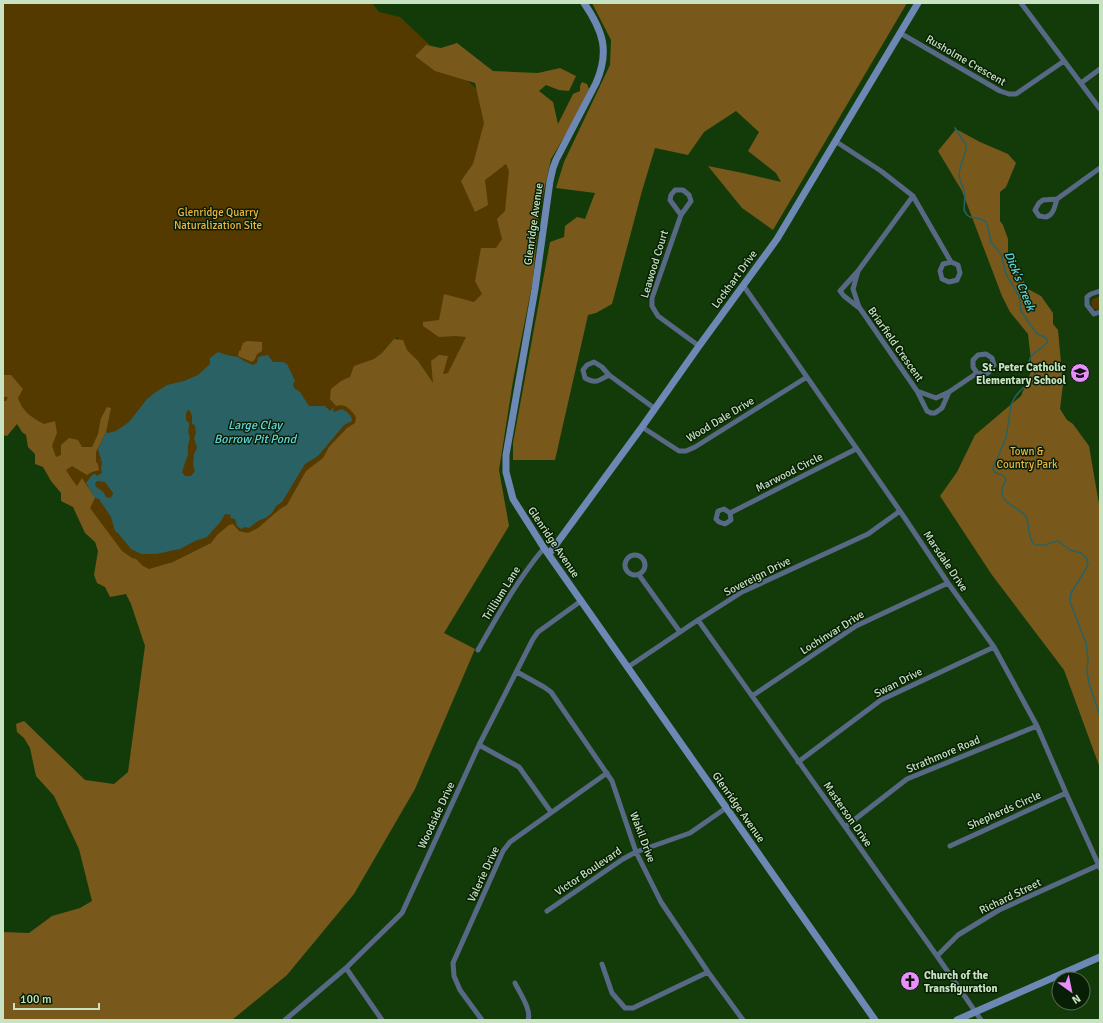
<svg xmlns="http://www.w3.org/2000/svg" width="1103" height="1023" font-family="Signika,sans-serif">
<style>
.green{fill:#553a00}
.forest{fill:#78591b}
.water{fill:#2a6164;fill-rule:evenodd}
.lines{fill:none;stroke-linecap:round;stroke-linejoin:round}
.stream{stroke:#2a6164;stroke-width:1.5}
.street{stroke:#586985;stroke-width:5}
.secondary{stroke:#6d88b4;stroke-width:7}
.labels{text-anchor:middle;stroke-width:3;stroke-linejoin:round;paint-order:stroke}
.street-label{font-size:11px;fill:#c7e3c1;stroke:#081e05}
.park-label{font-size:11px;fill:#edb345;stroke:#081e05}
.poi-label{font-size:11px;font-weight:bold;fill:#c7e3c1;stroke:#081e05;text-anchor:end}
.water-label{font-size:12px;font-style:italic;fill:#60d5dc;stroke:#081e05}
</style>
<rect width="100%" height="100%" fill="#133b0a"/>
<path class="green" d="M3,3h369l7,9 21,5 150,141 -105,252 -48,-73 -44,73 10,11 -177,244 -171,-254 -12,-4z
M1100,296v13l-3,1 -4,-2 -2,-6 2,-3z"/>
<path class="forest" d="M592,3h315l-134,227 -31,-22 -34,-42 35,7 38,9 -5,-9 -28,-22 11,-19 -23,-21 -32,21 -16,23 -33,-7 -13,43 -30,113 -16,9 -8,2 -33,145h-42v-17l37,-201 14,-5 1,-11 12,-9 8,2 10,-26 -39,-5 8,-26 46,-97 1,-25z
M457,43l36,28 45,2 22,-5 16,8 -7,15 -10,-1 -13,-5 -7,6 14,11 5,22 15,-30 7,-3v-5l2,-4 5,2 2,5 -20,40 -18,30 -12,54 -6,67 -20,101 -14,89 10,56 -65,107 31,16 -60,140 -61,105 -67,81 -55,45h-229v-88l26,1 23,-17 28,-8 12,-7 -13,-52 -25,-53 -18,-20 -6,-28 -6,-10 -7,-6 -1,-8 8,-3 61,59 29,4 14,-12 17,-126 -14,-42 -5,-10 -16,3 -5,-10 -8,-4 -3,-8 4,-24 -3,-9 -10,-9 -12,-26 -12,-6v-8l-10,-12 -8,-14 -8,-3v-10l-7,-7 -2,-12 -4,-3 -5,-8 -10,12 -4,-1v-34h3l2,-4h-5v-22h8l12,14 -5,9c4,13 14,20 26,26l11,-3 2,12 -5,13 4,11 5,-2v-10l8,-7 9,2 4,7h10l6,-13 3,-16 6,-11 4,1 -5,24 -10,20v10l2,2 1,6 -7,2 -5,3 -15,-9 -6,4 5,8 6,8 5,-8 13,20 -5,10 32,43 10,7 4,1 7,7 6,3 24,-7 38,-19 6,-8 12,-10 4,-1 6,7 9,2 10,-5 22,-19 7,-4 19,-34 17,-13 6,-11 18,-19 8,-5 1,-6c-5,-7 -10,-14 -20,-11l-6,-7 1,-10 10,-8 9,-4 4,-11 20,-7 8,-6 12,-14 9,1 4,10 11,11 15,22 -2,-22 8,-6 9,1 -5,18 5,-1 18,-36 -10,-1 -17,1 -16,-11v-4l16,-2 5,-26 30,8 8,-8 -7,-13 6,-33h15l6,-9 -5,-20 8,-8 4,-40 -3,-7 -21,16 3,25 -13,7 -14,-31 12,-17 11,-41 -9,-40 -40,-12 -20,-15 11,-11 15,3z
M956,129l24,13 28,12 8,9 -10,24 -6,5v29l3,4 5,14v15l20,35 13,7 12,17v11l5,6 5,54 -3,25 7,11 6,4 16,22 11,64v258l-36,-98 -72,-95 -52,-79 17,-24 18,-37 46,-39 11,-27 -4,-35 -18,-22 -8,-16 -40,-105 -24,-40z
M247,341l15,1v9l-5,3 -2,5 -3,3 -14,-6 1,-5 2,-1v-2l2,-5z"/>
<path class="water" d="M218,352l9,3 11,2 6,4 9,4 4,-2 1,-6 10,-2 5,7h10l4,2 8,17 -2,3 1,4 6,4 9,14h16l5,5 4,-4 -1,4 1,1 8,-3c5,3 10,6 10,12l-8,4 -26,31 -13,8 -23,38 -6,4 -4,7 -5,4 -9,4 -9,7 -4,-1 -4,2 -4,-3 -2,-7 -5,-1 1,-3 -6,-1 -4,7 -14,16 -12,4 -15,8 -24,5h-15l-10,-5 -13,-16 -3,-2 -4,-14 -12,-18 -4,-1 -9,-15 6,-8 3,-1 2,2 5,-3 -1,-5 1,-5 -4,-14 8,-17 2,1 8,-2 13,-9 18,-23 6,-5 14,-9 17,-4 14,-6 12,-11v-6zM188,410l2,1 2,5v7l3,3 1,7 -2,5 3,10 -3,6 -1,11 2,6 -4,5h-6l-3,-4 6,-18v-9l2,-7 -2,-7 1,-4v-4l-3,-3v-7zM97,481l8,1 8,11 -1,3 -2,2 -4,-1c-1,-1 -1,-3 -2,-4 -2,-4 -7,-3 -9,-9z"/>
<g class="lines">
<path class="stream" d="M955,128l11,17v5l-6,18 -1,8 6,18 -1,16 3,5 3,2 11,2 5,3 3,10 2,10 10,12 5,20 13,22 2,15 15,22c4,3 11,3 12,8 -5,9 -17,10 -19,21l6,6v9l-16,15 -4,5 -4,8 -5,33 -13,30 1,4c5,3 10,1 12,8 -3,5 -6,11 -3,17 5,10 18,11 23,20 4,8 1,20 8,27 5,4 19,-2 24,-3l12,9 11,3 5,4 2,7 -2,5 -15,24 -1,9 16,41 2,16 -1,13 2,11 11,33"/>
<path class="street" d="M1021,3l79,106
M900,33l100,58 9,3h7l48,-33
M1081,83l19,-14
M835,141l46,30 32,25 38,66 7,3 2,8 -3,7 -8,2 -7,-3 -2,-8 3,-7 8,-2
M1057,199c-2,6 -3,16 -11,18 -2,0 -4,-1 -7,-1l-4,-6 4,-7 4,-3 14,-1 43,-31
M681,215l-11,-15 1,-5 4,-5h8l6,5 2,6 -10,14 -29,83v8l6,10 41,30
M858,271l-5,18 6,18 58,84 10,20 4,2h4l7,-5 7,-16
M743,285l157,226 48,72 46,64 43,79 29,67 34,75
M1100,291l-9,3 -4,3v8l7,9 6,-2
M858,307l-14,-11 -4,-5 18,-20 55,-75
M609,375c-11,6 -13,9 -24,3l-2,-8 4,-5 7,-3 8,5 7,8 45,33
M917,391l19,7 13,-6 28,-19c10,2 12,1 17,-8l-2,-7 -6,-4 -8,1 -5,5v7l4,6
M642,427l37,24h7l9,-4 112,-70
M730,513l-6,-4 -6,2 -2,8 3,3 6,2 6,-4 -1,-7 126,-64
M625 565a10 10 0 1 1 20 0a10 10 0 1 1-20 0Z
M639,575l41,57
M698,620l239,336 44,64
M478,650c20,-35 40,-71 66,-102
M628,667l70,-47 44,-28 126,-58 32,-23
M517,672l27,15 7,5 61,89 24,71 25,50 47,70 35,48
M752,696l104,-70 92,-43
M479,745l40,22 32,45
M798,762l83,-62 113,-53
M845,827l62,-48 130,-53
M950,846l116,-53
M547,911l76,-52 13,-7 54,-19 36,-25
M937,956l21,-21 41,-25 100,-45
M602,964l10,29 13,15h8l75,-36
M346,968l36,52
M515,983c4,9 17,27 13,37
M285,1020l61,-52 56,-55 77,-168 54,-106 5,-7 43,-31
M482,1020l-22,-30 -6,-14 -1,-13 50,-112 7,-9 97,-69"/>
<path class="secondary" d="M584,3c19,28 26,48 12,80l-40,77 -3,8 -3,13 -15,108 -29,166v17l7,27 31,49 331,472
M549,554l93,-127 57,-81 78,-107 141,-236
M957,1020l143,-63"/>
</g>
<defs>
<g id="school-disc" transform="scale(1)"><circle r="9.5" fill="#ea8dfd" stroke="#081e05"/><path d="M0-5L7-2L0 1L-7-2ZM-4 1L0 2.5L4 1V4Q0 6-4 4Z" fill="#111"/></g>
<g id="church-disc" transform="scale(1)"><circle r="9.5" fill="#ea8dfd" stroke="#081e05"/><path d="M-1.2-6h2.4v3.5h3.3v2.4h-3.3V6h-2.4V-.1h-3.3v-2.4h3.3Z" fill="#111"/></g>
</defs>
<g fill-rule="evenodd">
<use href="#school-disc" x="1080" y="373"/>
<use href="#church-disc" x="910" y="981"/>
</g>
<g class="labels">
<g class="street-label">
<text transform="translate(966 60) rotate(30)" y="4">Rusholme Crescent</text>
<text transform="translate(533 224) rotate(-82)" y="4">Glenridge Avenue</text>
<text transform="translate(654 264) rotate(-73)" y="4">Leawood Court</text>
<text transform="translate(734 279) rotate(-54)" y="4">Lockhart Drive</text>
<text transform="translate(896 344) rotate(55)" y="4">Briarfield Crescent</text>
<text transform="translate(720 419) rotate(-31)" y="4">Wood Dale Drive</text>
<text transform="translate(789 472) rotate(-27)" y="4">Marwood Circle</text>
<text transform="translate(554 542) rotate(56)" y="4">Glenridge Avenue</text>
<text transform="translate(946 561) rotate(56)" y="4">Marsdale Drive</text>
<text transform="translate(757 576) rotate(-27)" y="4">Sovereign Drive</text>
<text transform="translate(501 593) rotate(-58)" y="4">Trillium Lane</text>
<text transform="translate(832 632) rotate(-32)" y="4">Lochinvar Drive</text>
<text transform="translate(898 682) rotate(-27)" y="4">Swan Drive</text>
<text transform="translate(943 754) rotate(-23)" y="4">Strathmore Road</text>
<text transform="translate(739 807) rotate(55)" y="4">Glenridge Avenue</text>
<text transform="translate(1004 810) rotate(-24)" y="4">Shepherds Circle</text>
<text transform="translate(848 814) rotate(55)" y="4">Masterson Drive</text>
<text transform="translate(436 815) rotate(-65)" y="4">Woodside Drive</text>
<text transform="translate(643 837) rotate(69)" y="4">Wakil Drive</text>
<text transform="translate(588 871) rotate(-34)" y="4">Victor Boulevard</text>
<text transform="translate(483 874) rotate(-65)" y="4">Valerie Drive</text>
<text transform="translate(1010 896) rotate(-26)" y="4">Richard Street</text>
</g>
<g class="park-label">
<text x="218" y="216">Glenridge Quarry<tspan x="218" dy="13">Naturalization Site</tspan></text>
<text x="1027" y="455">Town &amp;<tspan x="1027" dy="13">Country Park</tspan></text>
</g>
<g class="poi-label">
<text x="1066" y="371">St. Peter Catholic<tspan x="1066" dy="13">Elementary School</tspan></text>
<text x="924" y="979" text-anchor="start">Church of the<tspan x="924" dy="13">Transfiguration</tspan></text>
</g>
<g class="water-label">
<text transform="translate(1020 281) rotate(68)" y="4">Dick's Creek</text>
<text x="255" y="429">Large Clay<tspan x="255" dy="14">Borrow Pit Pond</tspan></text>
</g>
</g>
<rect width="1103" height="1023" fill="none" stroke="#c7e3c1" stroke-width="8"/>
<g transform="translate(1071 991) rotate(147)"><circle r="19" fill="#081e05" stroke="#546d50"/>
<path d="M0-3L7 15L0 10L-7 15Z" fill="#ea8dfd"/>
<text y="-6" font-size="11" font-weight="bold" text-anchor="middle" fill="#c7e3c1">N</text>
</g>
<path d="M14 1003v6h85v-6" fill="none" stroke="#c7e3c1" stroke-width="2"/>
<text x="20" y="1003" font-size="12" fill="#c7e3c1" stroke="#081e05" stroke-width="3" paint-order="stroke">100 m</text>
</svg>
